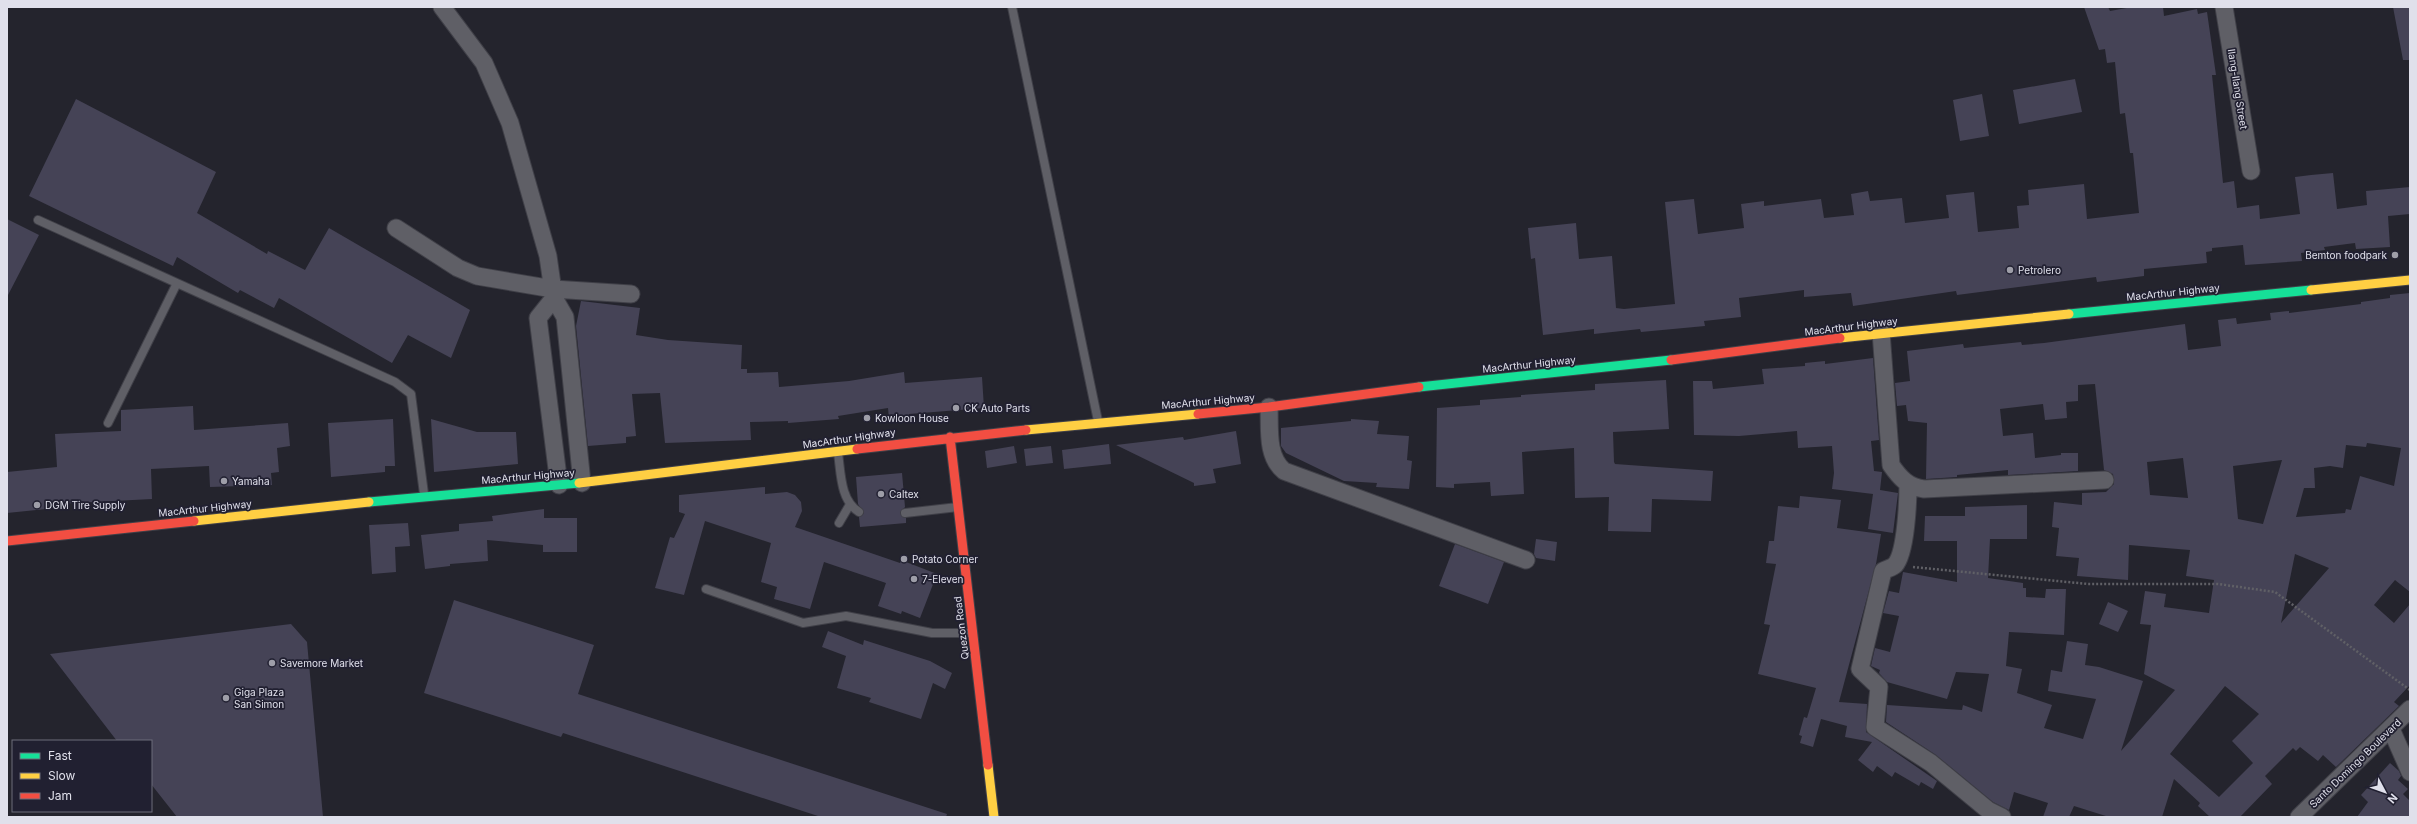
<svg xmlns="http://www.w3.org/2000/svg" width="2417" height="824" font-family="Inter,sans-serif">
<style>
.building{fill:#454356;fill-rule:evenodd}
.lines{fill:none;stroke-linecap:round;stroke-linejoin:round}
.lane-casing{stroke:#404048;stroke-width:10}
.street-casing{stroke:#404048;stroke-width:19}
.fast-casing{stroke:#404048;stroke-width:11}
.slow-casing{stroke:#404048;stroke-width:11}
.jam-casing{stroke:#404048;stroke-width:11}
.path{stroke:#606066;stroke-width:2.5;stroke-dasharray:2 2;stroke-linecap:butt}
.lane{stroke:#5f5f66;stroke-width:8}
.street{stroke:#5f5f66;stroke-width:17}
.fast{stroke:#16e098;stroke-width:9}
.slow{stroke:#ffcf43;stroke-width:9}
.jam{stroke:#f24e42;stroke-width:9}
.poi-dot{fill:#9e9ea8;stroke:#212031;stroke-width:1.5}
.labels{text-anchor:middle;stroke-width:3.5;stroke-linejoin:round;paint-order:stroke}
.street-label{font-size:10px;fill:#e0e0eb;stroke:#212031}
.poi-label{font-size:10px;fill:#e0e0eb;stroke:#212031;text-anchor:start}
</style>
<rect width="100%" height="100%" fill="#24242d"/>
<path class="building" d="M2084,7h24l2,4 22,-4h31l1,9 33,-7 1,5 9,-2 9,63h-4l11,108 11,-2 3,27 22,-3 1,14 40,-5 -5,-37 16,-2 22,-2 4,36 30,-4 -1,-14 44,-4v27l-22,2 2,31 -34,2 -1,-6 -31,4 1,3 -24,3 1,8 -57,4 -2,-20 -31,3v3l-6,1 1,11 -63,6v7l-47,6 -1,-5 -139,18 -1,-4 -103,15 -2,-13 -47,4v-7l-65,8 2,19 -37,4 1,5 -64,6 -1,-3 -46,5v-5l-51,6 -8,-77 -4,1 -3,-31 48,-5 3,36 33,-3 4,52 8,1 51,-5 -10,-102 29,-3 4,35 46,-6 -3,-24 23,-3v5l57,-7 3,19 30,-3 -3,-21 17,-3 2,10 32,-3 3,25 44,-5 -3,-23 28,-3 4,40 41,-4 -2,-22 12,-1 -1,-15 56,-6 3,35 52,-6 -6,-60h-3l-5,-40 -5,1 -5,-52 -8,1 -2,-14 -6,1z
M2393,7h17v53h-7z
M2075,79l7,33 -63,12 -6,-34z
M1982,94l7,42 -29,5 -7,-41z
M76,99l140,73 -19,41 70,41 1,-3 37,19 24,-42 141,82 -19,48 -43,-23 -16,28 -113,-65 -5,10 -34,-18 -2,3 -61,-36 -4,9 -144,-70z
M7,219l32,16 -32,62z
M2410,293v299l-15,-12 -21,25 20,18 16,-19v81l-16,17 5,4 -63,61 -13,-12 -5,6 -18,-14 -4,4 -3,-3 -28,28 7,8 -32,33h-30l-12,-11 2,-3 -26,-24 -12,38h-53l-35,-11 -5,11h-26l5,-14 -34,-11 -5,18 -16,-8 -57,-47 -50,-33 1,-17 75,5 1,-5 19,7 7,-38 -33,-2 -9,27 -60,-17 -8,-9 1,-3 -9,-4 4,-18 15,4 9,-36 -16,-3 6,-22 10,2 4,-21 54,10v-41h-33l1,-25h40v-9l62,-2v34h-37l-2,39 35,5v5h3v9l19,1 1,-9h20l-2,46 -55,-3 -3,34 16,3 -5,24 35,12 -8,23 39,11 13,-40 -48,-8 3,-21 11,2 5,-31 21,3 -3,21 14,2 44,14 -22,70 54,-61 -31,-16 7,-49 -11,-1 5,-33 21,3 -2,13 45,6 5,-33 -28,-4 4,-26 -61,-5 -1,35 -51,-4 2,-18 -23,-2 3,-28 -7,-1 2,-25 28,3v-12l24,-1 8,-8 -1,-10 -9,-4 -9,-86 -17,1v16l-12,1 1,16 -22,2 -2,-16 -43,5 3,27 30,-3 2,25 26,-3v-2h17v18l-70,4v-5l-51,5v2l-31,2 1,-56 -19,-2 -2,-16 -9,1 -2,-23 15,-2 -3,-30 56,-7 1,4 57,-6 1,3 22,-2 141,-19 3,26 33,-4 -3,-26 18,-2 1,6 34,-4 -1,-7 19,-2v2l72,-9v-2l29,-4v-3zM2367,443l34,5 -7,38 -34,-10 -9,34 -5,-1 -1,4 -49,4 8,-29h11l-1,-20 16,-2 13,2 3,-23 20,2zM2183,458l5,40 -38,-3 -3,-33zM2282,460l-19,64 -25,-5 -5,-53zM2295,554l34,14 -48,55zM2225,686l34,28 -27,27 21,22 -34,34 -49,-43z
M581,301l59,7 -4,27 32,5 74,5 -1,24h6v4l31,-1 1,15 70,-6 55,-9 1,11 77,-6 2,31 -75,6v2l-20,3 -1,-11 -50,8 1,3 -51,4v-2l-38,1 1,18 -86,3 -5,-50 -28,1 4,42 -10,1v6l-38,3 -12,-120z
M1873,358l6,82 -8,1 3,30 8,1 -2,18 18,3 -5,40 -25,-4 5,-35 -41,-5 2,-16 -2,-27 -34,2 -1,-17 -58,5 -45,-1 -1,-54h19l1,8 51,-5 -2,-15 43,-3v-3l20,-2v3z
M1666,380l3,49 -56,3 1,30 1,2 98,7 -2,30 -59,-2 -1,33 -43,-1 1,-34 -34,1 -1,-50 -52,4 2,42 -33,2 -1,-14 -36,2v4l-18,-1 1,-79 43,-3v-5l41,-3v-2l74,-5v-6z
M193,406l1,24 94,-7 2,23 -13,2 2,24 -8,1 1,12 -62,2 -1,-21 -58,3 1,30 -96,5v4l-49,5v-41l50,-5 -2,-33 66,-3v-21z
M393,419l2,47h-10v6l-54,5 -3,-54z
M431,419l46,13h39l2,32 -84,8z
M1351,419l28,2 -2,13 32,2 -2,24 5,1 -3,28 -33,-2 1,-4 -33,-2 -58,-28 -5,-7v-18l70,-7z
M1236,431l5,33 -28,5 3,14 -22,3v-3l-78,-38 67,-8 1,3z
M1109,444l2,20 -47,5 -2,-19z
M1014,446l3,17 -30,5 -2,-17z
M1051,446l2,17 -27,3 -2,-17z
M902,473l3,34 -5,6 6,5v5l-46,4 -1,-10 5,-4 -6,-9 -2,-27z
M765,487v7l22,-2 8,3 6,7 1,9 -7,16 105,36 1,-3 36,14 -17,44 -18,-7 -1,3 -23,-8 8,-23 -62,-21 -14,47 -36,-10 3,-12 -16,-5 10,-39 -66,-22 -21,74 -29,-7 15,-51 4,1 11,-24 -6,-2v-17z
M1800,496l41,4 -4,28 44,6 -5,30 -37,138 28,2 -1,28 71,49 -4,8 -12,-7 -2,4 -24,-14 -3,5 -15,-11 -4,6 -15,-12 14,-18 -27,-5 2,-11 -26,-7 -8,28 -13,-4 2,-7 -3,-1 5,-18 3,1 9,-30 -58,-14 12,-49 -6,-1 12,-60 -10,-1 3,-22h5l4,-35 21,2z
M544,509v9h33v34h-34v-7l-56,-5 1,21 -38,3v2l-25,3 -4,-34 38,-4v-7l34,-3 -1,-5z
M408,523l2,23 -15,1 1,25 -24,2 -3,-49z
M1536,539l21,3 -2,19 -19,-3 -2,-4z
M1455,544l49,18 -16,42 -49,-18z
M454,600l140,45 -16,49 369,120 -1,3h-125l-258,-84 -2,4 -137,-44z
M2108,602l20,9 -10,21 -19,-8z
M291,624l16,18 16,175h-146l-26,-33v-43h-34l-67,-87z
M828,631l35,14 1,-5 66,21 22,12 -7,16 -12,-6 -12,36 -52,-17 2,-4 -34,-10 9,-32 -24,-9z
M2390,763l9,8 2,5 -3,4 10,9 -5,5 7,7v16h-53l11,-15 -7,-7z"/>
<g class="lines">
<g class="lane-casing">
<path id="lane" d="M1012,7l86,414
M38,220l357,162 16,12 13,100
M108,423l69,-140
M838,453c3,20 2,47 21,59
M905,513l53,-6
M839,523l10,-17
M706,589l97,34 43,-7 86,17h40"/>
</g>
<g class="street-casing">
<path id="street" d="M442,7l42,56 26,60 38,133 6,42 11,19 17,166
M2224,7l27,164
M396,228l62,40 19,8 76,13 78,5
M554,298l-16,20 21,167
M1881,332l10,133c9,13 17,22 33,24l181,-9
M1269,407c1,21 -3,49 15,64l242,89
M1908,484c0,17 -2,69 -13,81 -3,3 -9,4 -12,6l-23,98 19,18 -4,40 56,36 57,47 14,7
M2391,729l19,43
M2299,817l111,-108"/>
</g>
<g class="fast-casing">
<path id="fast" d="M2069,314l242,-24
M1419,387l252,-27
M369,502l210,-19"/>
</g>
<g class="slow-casing">
<path id="slow" d="M2311,290l99,-10
M1840,338l229,-24
M1026,430l172,-16
M579,483l278,-34
M194,521l175,-19
M988,765l6,52"/>
</g>
<g class="jam-casing">
<path id="jam" d="M1671,360l169,-22
M1198,414l71,-7 150,-20
M950,437l38,328
M857,449l169,-19
M7,541l187,-20"/>
</g>
<path class="path" d="M1913,567l175,17h130l57,8 135,98"/>
<use href="#lane" class="lane"/>
<use href="#street" class="street"/>
<use href="#fast" class="fast"/>
<use href="#slow" class="slow"/>
<use href="#jam" class="jam"/>
</g>
<g class="poi-dot">
<circle cx="2395" cy="255" r="4"/>
<circle cx="2010" cy="270" r="4"/>
<circle cx="956" cy="408" r="4"/>
<circle cx="867" cy="418" r="4"/>
<circle cx="224" cy="481" r="4"/>
<circle cx="881" cy="494" r="4"/>
<circle cx="37" cy="505" r="4"/>
<circle cx="904" cy="559" r="4"/>
<circle cx="914" cy="579" r="4"/>
<circle cx="272" cy="663" r="4"/>
<circle cx="226" cy="698" r="4"/>
</g>
<g class="labels">
<g class="street-label">
<text transform="translate(2238 89) rotate(81)" y="4">Ilang-Ilang Street</text>
<text transform="translate(2173 292) rotate(-6)" y="4">MacArthur Highway</text>
<text transform="translate(1851 326) rotate(-7)" y="4">MacArthur Highway</text>
<text transform="translate(1529 364) rotate(-6)" y="4">MacArthur Highway</text>
<text transform="translate(1208 401) rotate(-5)" y="4">MacArthur Highway</text>
<text transform="translate(849 438) rotate(-8)" y="4">MacArthur Highway</text>
<text transform="translate(528 476) rotate(-5)" y="4">MacArthur Highway</text>
<text transform="translate(205 508) rotate(-6)" y="4">MacArthur Highway</text>
<text transform="translate(961 628) rotate(-97)" y="4">Quezon Road</text>
<text transform="translate(2355 763) rotate(-44)" y="4">Santo Domingo Boulevard</text>
</g>
<g class="poi-label">
<text x="2387" y="259" text-anchor="end">Bemton foodpark</text>
<text x="2018" y="274">Petrolero</text>
<text x="964" y="412">CK Auto Parts</text>
<text x="875" y="422">Kowloon House</text>
<text x="232" y="485">Yamaha</text>
<text x="889" y="498">Caltex</text>
<text x="45" y="509">DGM Tire Supply</text>
<text x="912" y="563">Potato Corner</text>
<text x="922" y="583">7-Eleven</text>
<text x="280" y="667">Savemore Market</text>
<text x="234" y="696">Giga Plaza<tspan x="234" dy="12">San Simon</tspan></text>
</g>
</g>
<rect width="2417" height="824" fill="none" stroke="#e0e0eb" stroke-width="16"/>
<rect x="12" y="740" width="140" height="72" fill="#212031" stroke="#6d6d7b"/>
<rect x="20" y="753" width="20" height="6" fill="#16e098" stroke="#6d6d7b"/>
<text x="48" y="760" font-size="12" fill="#e0e0eb">Fast</text>
<rect x="20" y="773" width="20" height="6" fill="#ffcf43" stroke="#6d6d7b"/>
<text x="48" y="780" font-size="12" fill="#e0e0eb">Slow</text>
<rect x="20" y="793" width="20" height="6" fill="#f24e42" stroke="#6d6d7b"/>
<text x="48" y="800" font-size="12" fill="#e0e0eb">Jam</text>
<g transform="translate(2385 792) rotate(131)" stroke="#212031" stroke-width="3" paint-order="stroke">
<path d="M0-3L7 15L0 10L-7 15Z" fill="#e0e0eb"/>
<text y="-6" font-size="11" font-weight="bold" text-anchor="middle" fill="#e0e0eb">N</text>
</g>
</svg>
